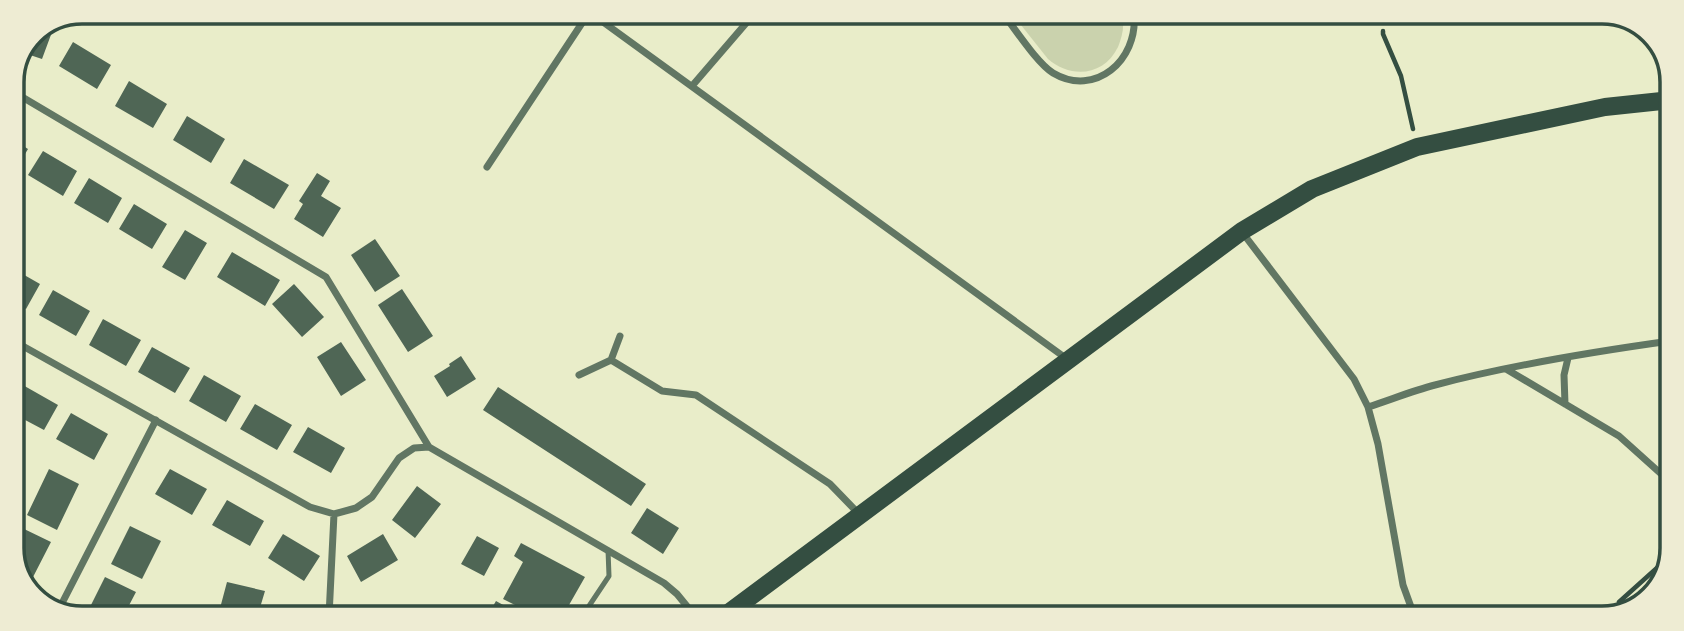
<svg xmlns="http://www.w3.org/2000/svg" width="1684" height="631" font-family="'Source Sans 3',sans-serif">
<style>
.green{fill:#cad2ad}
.building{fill:#4f6655}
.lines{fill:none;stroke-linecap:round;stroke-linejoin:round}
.path{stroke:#344e41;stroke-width:4.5}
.service{stroke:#617663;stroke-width:5}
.minor{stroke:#617663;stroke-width:7}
.primary{stroke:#344e41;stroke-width:18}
.rim{fill:none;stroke:#344e41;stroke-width:3.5}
</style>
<rect width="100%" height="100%" fill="#e9edc9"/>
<path class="green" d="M1013,15h109c3,11 0,22 -4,32 -14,29 -47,32 -70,12z"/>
<path class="building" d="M43,29l9,3 -10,27 -18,-6 9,-20z
M73,42l38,23 -14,24 -38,-23z
M129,81l38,23 -14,24 -38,-22z
M187,116l38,23 -14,24 -38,-23z
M12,139l16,10 -16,27z
M43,151l34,20 -14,25 -35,-21z
M244,159l45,26 -15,24 -44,-26z
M317,173l13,8 -9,15 20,12 -18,29 -29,-18 9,-15 -4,-3z
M89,178l33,20 -14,25 -34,-20z
M134,204l33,20 -15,25 -33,-20z
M185,230l22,13 -22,37 -23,-13z
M375,239l25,37 -25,16 -24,-37z
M232,252l48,28 -15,26 -48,-29z
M12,268l28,16 -14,25 -14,-7z
M294,284l30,33 -22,20 -30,-33z
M402,289l31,47 -25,16 -30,-47z
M53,290l37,21 -14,25 -37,-21z
M103,319l38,21 -15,26 -37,-21z
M341,342l25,38 -25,16 -24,-39z
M152,347l38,21 -15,25 -37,-21z
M461,356l15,23 -29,18 -13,-21 16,-10 -1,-2z
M204,375l37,21 -15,26 -37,-21z
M21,384l37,21 -14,25 -32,-17v-14z
M498,387l148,97 -15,22 -148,-96z
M255,404l37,21 -15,25 -37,-21z
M71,413l37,21 -14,26 -38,-21z
M308,427l37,21 -14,25 -38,-21z
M49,469l30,15 -22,46 -30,-15z
M170,469l37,20 -15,26 -37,-21z
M417,486l24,18 -26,34 -23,-18z
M227,500l37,21 -14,25 -38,-21z
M647,508l32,20 -16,26 -32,-21z
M130,526l31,15 -19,38 -31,-15z
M20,527l31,15 -19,37 -12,-5 -8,-21v-10z
M283,534l37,22 -16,25 -36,-23z
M383,534l15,26 -37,22 -14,-26z
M477,536l22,12 -15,28 -23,-12z
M521,543l64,34 -16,28 7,4 -5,7h-13l-8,-4 -2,4h-11l-34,-17 20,-37 -9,-6z
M105,577l31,15 -12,23h-38z
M227,582l38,9 -6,20 -7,-2 -2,6h-17l-14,-3z
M496,601l27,15h-36z"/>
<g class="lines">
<path class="path" d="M1383,31v3l18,42 12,53
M1619,602l49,-44"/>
<path class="service" d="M587,609l22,-33 -1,-26"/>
<path class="minor" d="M592,14l475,345
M1004,15c12,15 33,48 49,58 42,25 85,-13 81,-58
M1383,16l1,3
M692,86l62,-72
M12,91l314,186 103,170 235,136 13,11 18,22
M487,167l101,-153
M1242,232l112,147 14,28 10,37 25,141 12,33
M12,340l298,167 24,7 22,-6 16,-11 27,-39 15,-10 15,-1
M611,360l51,31 34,4 134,89 29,30
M1506,369l113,67 50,45
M579,375l32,-15 9,-24
M1565,404l-1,-29 4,-17
M1368,407c22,-7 44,-16 67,-22 76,-20 156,-33 235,-44
M57,613l99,-193
M329,616l5,-102"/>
<path class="primary" d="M723,617l519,-386 70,-42 105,-42 188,-40 66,-7"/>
</g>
<path d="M0 0H1684V631H0ZM82 24H1602A58 58 0 0 1 1660 82V548A58 58 0 0 1 1602 606H82A58 58 0 0 1 24 548V82A58 58 0 0 1 82 24Z" fill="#eeecd3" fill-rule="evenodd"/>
<path class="rim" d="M82 24H1602A58 58 0 0 1 1660 82V548A58 58 0 0 1 1602 606H82A58 58 0 0 1 24 548V82A58 58 0 0 1 82 24Z"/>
</svg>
